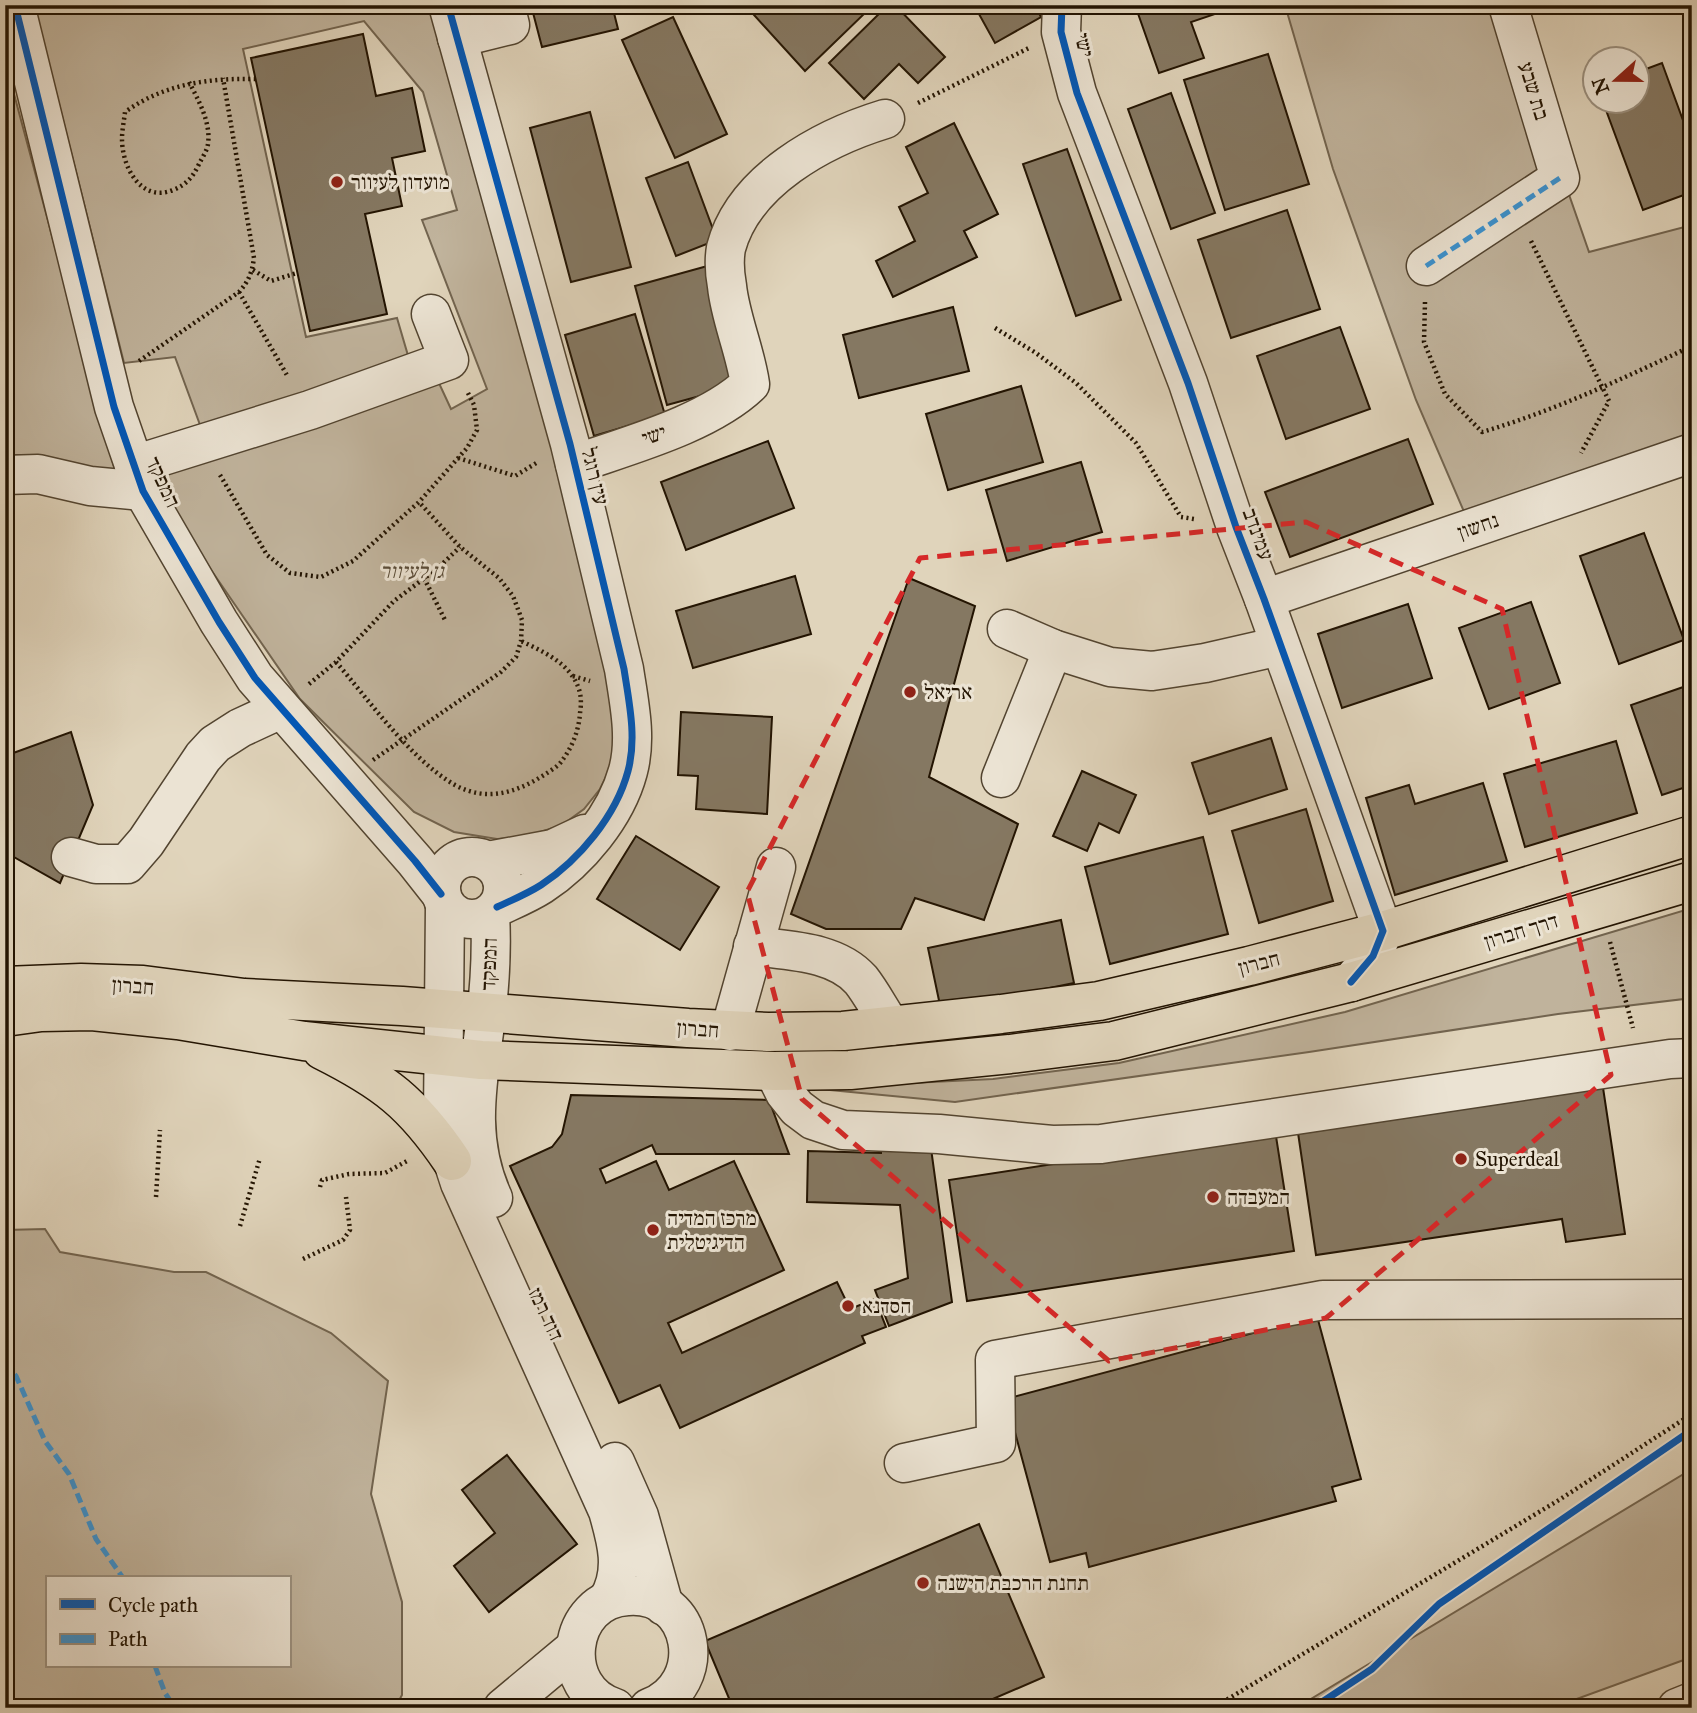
<svg xmlns="http://www.w3.org/2000/svg" width="1697" height="1713" font-family="'IM FELL Great Primer','Frank Ruhl Libre',serif">
<rect width="100%" height="100%" fill="#e0d4bb"/>
<filter id="stains"><feTurbulence type="fractalNoise" baseFrequency=".00286" numOctaves="4"/><feColorMatrix values="0 0 0 0 .2 0 0 0 0 .09 0 0 0 0 .02 0 0 0 .5 -.17"/></filter>
<radialGradient id="worn" r=".72"><stop offset=".6" stop-color="#630" stop-opacity="0"/><stop offset="1" stop-color="#630" stop-opacity=".3"/></radialGradient>
<!-- green -->
<g fill="#c0b39c" stroke="#72644f" stroke-width="2" fill-rule="evenodd">
<path d="M69,5H430L574,527L613,697L614,760L600,789L584,809L562,825L525,837L497,839L454,832L414,812L300,699L198,551L155,476L438,381L451,409L487,389L422,220L457,210L423,92L364,21L243,49L306,337L397,318L409,359L203,433L175,357L124,363L36,13Z"/>
<path d="M1285,5H1503L1589,252L1692,225V437L1465,514L1416,400L1333,169Z"/>
<path d="M10,79L117,478L36,455H5V80Z"/>
<path d="M1692,908V998L1558,1014L1309,1052L955,1102L809,1088L993,1079L1119,1063L1345,1012Z"/>
<path d="M45,1229L60,1252L174,1272H206L331,1333L388,1381L371,1494L402,1602V1695L395,1708H5V1230ZM289,1578V1666H47V1578Z"/>
<path d="M1692,1469V1657L1552,1708H1296Z"/>
</g>
<!-- building -->
<g fill="#857862" stroke="#231402" stroke-width="2">
<path d="M531,5H612L618,29L542,47Z"/>
<path d="M745,5H858L865,13L805,71Z"/>
<path d="M888,5H895L945,57L918,83L899,64L864,99L829,63Z"/>
<path d="M974,5H1035L1041,17L995,43Z"/>
<path d="M1135,5H1225L1227,10L1191,22L1204,58L1159,73Z"/>
<path d="M673,17L727,134L675,158L622,40Z"/>
<path d="M363,34L376,96L412,88L425,151L392,158L402,206L365,214L387,314L310,331L251,58Z"/>
<path d="M1268,54L1309,184L1225,210L1184,80Z"/>
<path d="M1662,63L1692,145V192L1643,210L1603,102H1638V72Z"/>
<path d="M1171,93L1215,213L1171,229L1128,109Z"/>
<path d="M590,112L631,267L571,282L530,128Z"/>
<path d="M954,123L998,214L964,231L977,257L893,297L876,261L915,241L899,207L928,193L906,147Z"/>
<path d="M1067,149L1121,300L1076,316L1023,164Z"/>
<path d="M688,162L717,240L676,256L646,178Z"/>
<path d="M1287,210L1320,309L1231,338L1198,240Z"/>
<path d="M711,265L744,384L667,405L635,286Z"/>
<path d="M953,307L969,371L859,398L843,335Z"/>
<path d="M635,314L665,415L594,436L565,335Z"/>
<path d="M1340,327L1370,409L1286,439L1257,356Z"/>
<path d="M1021,386L1043,462L948,490L926,414Z"/>
<path d="M1408,439L1433,504L1290,557L1265,492Z"/>
<path d="M768,441L794,508L686,550L661,482Z"/>
<path d="M1081,462L1102,532L1007,561L986,490Z"/>
<path d="M1644,533L1684,640L1619,664L1580,556Z"/>
<path d="M795,576L811,634L693,668L676,611Z"/>
<path d="M909,578L975,606L929,777L1018,824L984,920L915,898L901,929H826L791,914Z"/>
<path d="M1531,602L1560,683L1489,709L1459,628Z"/>
<path d="M1408,604L1432,678L1342,708L1318,634Z"/>
<path d="M1692,684V785L1662,795L1631,705Z"/>
<path d="M681,712L772,717L767,814L696,809L698,776L678,775Z"/>
<path d="M71,732L93,805L60,883L5,852V756Z"/>
<path d="M1271,738L1287,789L1209,814L1192,763Z"/>
<path d="M1616,741L1637,813L1525,847L1504,774Z"/>
<path d="M1082,771L1136,795L1119,833L1099,823L1087,851L1053,836Z"/>
<path d="M1483,783L1507,861L1395,895L1366,798L1409,785L1415,804Z"/>
<path d="M1306,809L1333,901L1259,923L1232,831Z"/>
<path d="M636,836L719,887L680,950L597,899Z"/>
<path d="M1203,837L1228,934L1110,964L1085,867Z"/>
<path d="M1061,920L1074,983L941,1010L928,948Z"/>
<path d="M1602,1081L1625,1234L1566,1242L1562,1219L1316,1255L1297,1126Z"/>
<path d="M571,1095L769,1100L789,1154H656L652,1145L600,1169L606,1183L656,1161L669,1190L734,1161L784,1270L668,1323L682,1353L837,1282L850,1309L875,1299L886,1327L862,1336L865,1343L680,1428L660,1385L619,1403L510,1166L552,1147L562,1134Z"/>
<path d="M1275,1130L1294,1251L967,1301L949,1180Z"/>
<path d="M930,1141L952,1302L889,1326L875,1290L908,1278L900,1205L807,1202L808,1151L881,1153V1144Z"/>
<path d="M1317,1316L1361,1479L1332,1487L1336,1501L1089,1567L1086,1553L1050,1562L1006,1399Z"/>
<path d="M507,1455L577,1544L489,1612L454,1566L495,1533L462,1490Z"/>
<path d="M979,1524L1044,1677L972,1708H733L705,1641Z"/>
</g>
<g fill="none" stroke-linecap="round" stroke-linejoin="round">
<defs>
<g id="minor">
<path d="M15,5L114,407L143,491L219,622L255,678L415,861L441,894"/>
<path d="M448,5L570,444L624,669C629,702 637,738 628,771C616,816 579,860 541,885C527,894 512,900 497,907"/>
<path d="M1062,5L1061,32L1077,93L1188,383L1236,527L1264,599L1383,931L1373,956L1351,982"/>
<path d="M457,38L510,25L505,5"/>
<path d="M1426,266L1560,178L1508,5"/>
<path d="M575,464C629,445 708,424 750,384C745,350 730,317 727,286C725,275 724,259 726,248C744,180 823,138 885,119"/>
<path d="M134,465L310,410L449,360L431,314"/>
<path d="M5,475L38,474L90,486L143,491"/>
<path d="M1264,599L1692,453"/>
<path d="M1007,629L1053,649L1110,667L1152,671L1205,663L1280,646"/>
<path d="M1001,778L1053,649"/>
<circle cx="472" cy="888" r="31"/>
<path d="M71,857L96,864H127L146,842L203,757L215,744L240,728L281,709"/>
<path d="M488,861L553,849L585,834"/>
<path d="M445,904L443,1119L446,1140L460,1183L608,1511C617,1542 625,1571 608,1600"/>
<path d="M490,914C492,949 490,983 486,1017C478,1081 465,1137 493,1198"/>
<path d="M753,946C789,951 835,951 861,980C872,994 881,1012 891,1026"/>
<path d="M730,1031L776,867"/>
<path d="M774,1071L785,1093L797,1108L813,1120L843,1130L939,1134L1052,1145L1101,1144L1670,1059L1692,1058"/>
<path d="M615,1462L639,1516L664,1606"/>
<path d="M904,1463L996,1443L995,1360L1323,1300L1685,1299"/>
<path d="M503,1708L575,1648"/>
<path d="M615,1708C556,1690 566,1599 628,1596C695,1591 712,1684 649,1708"/>
<path d="M1677,1708L1692,1702"/>
</g>
<g id="highway">
<path d="M5,986L81,983L143,985L244,998L402,1006L688,1028L768,1032L843,1031L1001,1014L1099,1001L1249,966L1383,931L1692,835"/>
<path d="M5,1017L41,1012L92,1011L178,1020L304,1041L481,1060L774,1071L850,1070L1010,1054L1114,1041L1351,982L1692,881"/>
<path d="M322,1050C384,1081 413,1103 452,1161"/>
</g>
</defs>
<!-- minor casing -->
<use href="#minor" stroke="#524430" stroke-width="41"/>
<!-- highway casing -->
<use href="#highway" stroke="#231402" stroke-width="41"/>
<!-- path -->
<g stroke="#231402" stroke-width="4.5" stroke-dasharray="2 3.5" stroke-linecap="butt">
<path d="M189,82C199,101 211,123 208,144C207,151 202,158 199,164C193,177 186,185 173,190C141,203 122,167 122,139C122,130 124,121 125,112C164,84 208,78 256,79"/>
<path d="M918,103L1029,48"/>
<path d="M1531,241L1609,401L1581,453"/>
<path d="M253,270L271,281L297,273"/>
<path d="M239,292L288,377"/>
<path d="M1425,302L1424,342L1445,394L1482,432C1554,411 1624,378 1692,346"/>
<path d="M995,328L1036,353L1076,383L1136,443L1181,517L1194,519"/>
<path d="M139,361L239,292C249,281 252,272 254,258L223,78"/>
<path d="M458,458L515,476L538,462"/>
<path d="M220,475L267,555L290,573L321,577L353,561L419,502L467,448L477,430L474,405L467,391"/>
<path d="M424,578L445,620"/>
<path d="M336,662C369,700 411,760 455,785C486,802 516,793 544,775C550,771 557,767 561,762C572,748 579,730 580,713C582,700 581,689 573,677C562,660 540,650 521,641"/>
<path d="M573,676L590,681"/>
<path d="M309,684L336,662L394,601L438,568L460,547"/>
<path d="M373,760L501,672L516,657L521,641L522,620L513,596L499,578L460,547L419,502"/>
<path d="M1610,942L1633,1028"/>
<path d="M320,1187L322,1180L349,1174L385,1173L407,1161"/>
<path d="M156,1197L160,1130"/>
<path d="M240,1226L260,1158"/>
<path d="M303,1259L343,1240L350,1230L346,1197"/>
<path d="M1213,1708L1559,1500L1692,1414"/>
</g>
<!-- minor -->
<use href="#minor" stroke="#ebe3d3" stroke-width="38"/>
<!-- highway -->
<use href="#highway" stroke="#e0d4bb" stroke-width="38"/>
<!-- quiet -->
<g stroke="#3b93d1" stroke-width="5" stroke-dasharray="10 5" stroke-linecap="butt">
<path d="M1426,266L1560,178"/>
<path d="M5,1363L16,1376L45,1441L69,1474L96,1539L123,1578"/>
<path d="M155,1666L165,1693L175,1708"/>
<path d="M683,1701L690,1708"/>
</g>
<defs>
<g id="cycleway">
<path d="M15,5L114,407L143,491L219,622L255,678L415,861L441,894"/>
<path d="M448,5L570,444L624,669C629,702 637,738 628,771C616,816 579,860 541,885C527,894 512,900 497,907"/>
<path d="M1062,5L1061,32L1077,93L1188,383L1236,527L1264,599L1383,931L1373,956L1351,982"/>
<path d="M1313,1708L1372,1669L1439,1604L1692,1430"/>
</g>
</defs>
<!-- cycleway casing -->
<use href="#cycleway" stroke="#ebe3d3" stroke-width="11"/>
<!-- cycleway -->
<use href="#cycleway" stroke="#0057b8" stroke-width="7"/>
</g>
<!-- marked area -->
<path fill="none" stroke="#d62828" stroke-width="5" stroke-dasharray="14 9" stroke-linejoin="round" d="M1306,522L1502,609L1611,1075L1326,1318L1109,1361L802,1099L747,892L920,558Z"/>
<!-- markers -->
<g fill="#8f2418" stroke="#ebe3d3" stroke-width="2.5">
<circle cx="337" cy="182" r="7"/>
<circle cx="910" cy="692" r="7"/>
<circle cx="1461" cy="1159" r="7"/>
<circle cx="1213" cy="1197" r="7"/>
<circle cx="653" cy="1230" r="7"/>
<circle cx="848" cy="1306" r="7"/>
<circle cx="923" cy="1583" r="7"/>
</g>
<g text-anchor="middle" dominant-baseline="central" stroke-width="6" stroke-linejoin="round" paint-order="stroke">
<!-- street labels -->
<g font-size="21" fill="#231402" stroke="#ebe3d3">
<text transform="translate(1084 45) rotate(77)">ישי</text>
<text transform="translate(1534 91) rotate(73)">בת שבע</text>
<text transform="translate(654 435) rotate(-20)">ישי</text>
<text transform="translate(595 476) rotate(76)">עין רוגל</text>
<text transform="translate(163 482) rotate(65)">המפקד</text>
<text transform="translate(1478 526) rotate(-19)">נחשון</text>
<text transform="translate(1258 534) rotate(70)">עמינדב</text>
<text transform="translate(1521 931) rotate(-17)">דרך חברון</text>
<text transform="translate(1259 963) rotate(-14)">חברון</text>
<text transform="translate(489 964) rotate(-88)">המפקד</text>
<text transform="translate(133 986) rotate(4)">חברון</text>
<text transform="translate(698 1029) rotate(4)">חברון</text>
<text transform="translate(546 1314) rotate(65)">דוד רמז</text>
</g>
<!-- poi labels -->
<g font-size="21" fill="#231402" stroke="#ebe3d3" text-anchor="start">
<text x="351" y="182">מועדון לעיוור</text>
<text x="924" y="692">אריאל</text>
<text x="1475" y="1159">Superdeal</text>
<text x="1227" y="1197">המעבדה</text>
<text x="667" y="1218">מרכז המדיה<tspan x="667" dy="24">הדיגיטלית</tspan></text>
<text x="862" y="1306">הסדנא</text>
<text x="937" y="1583">תחנת הרכבת הישנה</text>
</g>
<!-- park labels -->
<g font-size="21" font-style="italic" fill="#5a4c38" stroke="#ebe3d3">
<text x="412" y="571">גן לעיוור</text>
</g>
</g>
<!-- margin -->
<rect width="1697" height="1713" fill="none" stroke="#e0d4bb" stroke-width="28"/>
<rect x="7" y="7" width="1683" height="1699" fill="none" stroke="#231402" stroke-width="3.5"/>
<rect x="14" y="14" width="1669" height="1685" fill="none" stroke="#231402" stroke-width="2"/>
<!-- legend -->
<rect x="46" y="1576" width="245" height="91" fill="#ebe3d3" stroke="#9b907f" stroke-width="2"/>
<rect x="60" y="1599" width="35" height="10" fill="#0057b8" stroke="#9b907f" stroke-width="2"/>
<text x="108" y="1612" font-size="21" fill="#231402">Cycle path</text>
<rect x="60" y="1634" width="35" height="10" fill="#3b93d1" stroke="#9b907f" stroke-width="2"/>
<text x="108" y="1646" font-size="21" fill="#231402">Path</text>
<!-- north arrow -->
<g transform="translate(1616 80) rotate(249)"><circle r="33" fill="#ebe3d3" stroke="#9b907f" stroke-width="2"/>
<path d="M0-5L12 26L0 18L-12 26Z" fill="#8f2418"/>
<text y="-10" font-size="19" font-weight="bold" text-anchor="middle" fill="#231402">N</text>
</g>
<rect width="100%" height="100%" filter="url(#stains)"/>
<rect width="100%" height="100%" fill="url(#worn)"/>
</svg>
